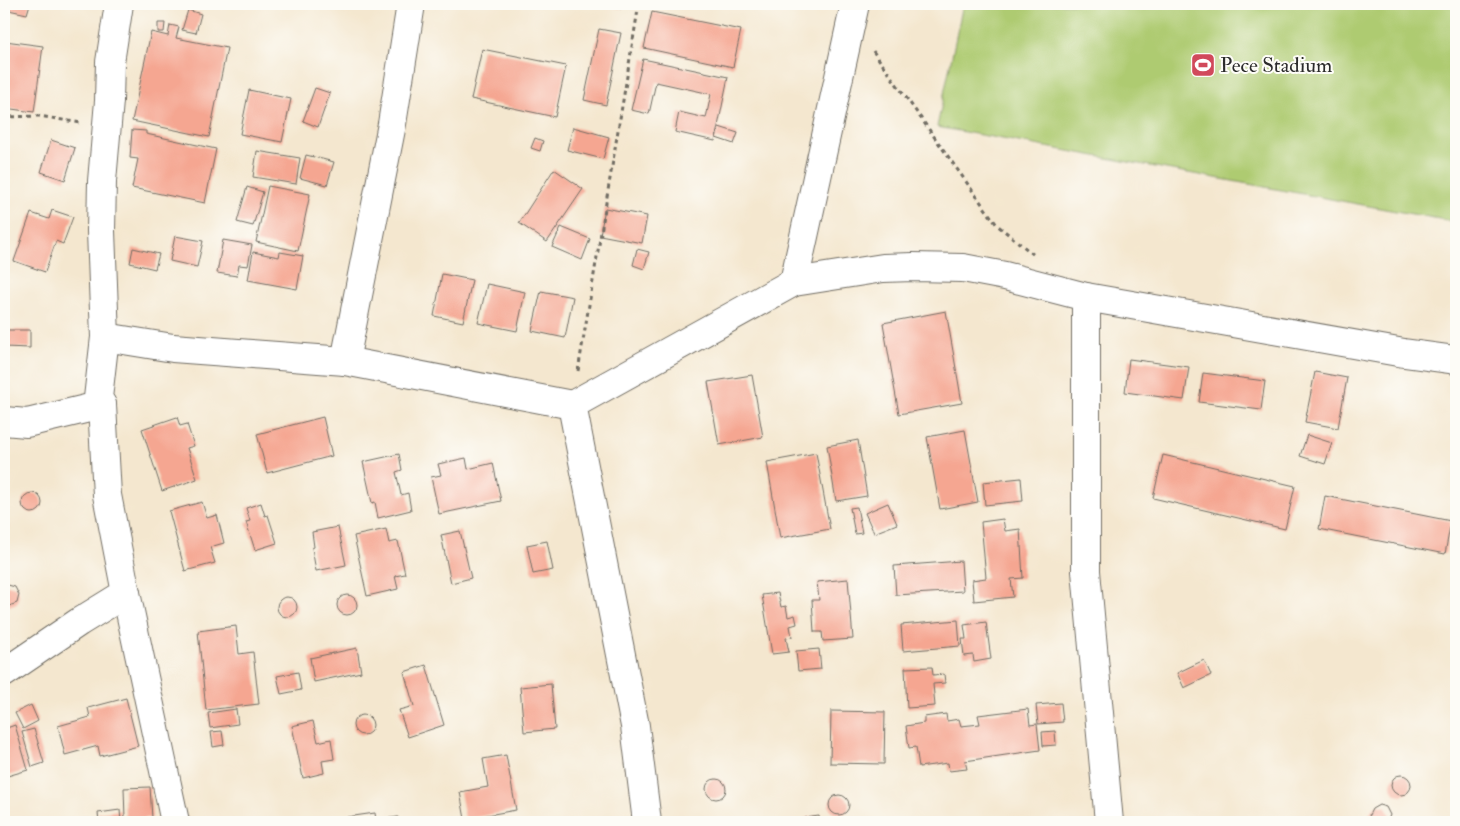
<svg xmlns="http://www.w3.org/2000/svg" width="1460" height="826" font-family="'IM FELL Double Pica',serif">
<rect width="100%" height="100%" fill="#fdfcf7"/>
<filter id="ink" filterUnits="userSpaceOnUse"><feTurbulence type="fractalNoise" baseFrequency=".02" numOctaves="2"/><feDisplacementMap in="SourceGraphic" scale="10" xChannelSelector="R" yChannelSelector="G"/><feConvolveMatrix kernelMatrix="1 2 1 2 8 2 1 2 1" color-interpolation-filters="sRGB"/></filter>
<filter id="wash" filterUnits="userSpaceOnUse"><feTurbulence type="fractalNoise" baseFrequency=".0096" numOctaves="4" result="noise"/><feDisplacementMap in="SourceGraphic" scale="20" xChannelSelector="R" yChannelSelector="G"/><feGaussianBlur stdDeviation="1.12" result="paint"/><feColorMatrix in="noise" values="0 0 0 0 0 0 0 0 0 0 0 0 0 0 0 0 0 1.4 0 .05"/><feComposite in="paint" operator="in"/></filter>
<g filter="url(#wash)">
<rect width="100%" height="100%" fill="#f4e7cf"/>
<!-- green -->
<path fill="#aecb71" stroke="#6c7b4e" d="M963,4H1456V222L937,127Z"/>
<g id="blocks">
<!-- building -->
<g fill="#f5a691">
<path d="M4,4H30L27,14L4,9Z"/>
<path d="M607,4H622L621,9Z"/>
<path d="M188,10L201,14L196,33L182,30Z"/>
<path d="M652,12L741,30L733,67L644,48Z"/>
<path d="M158,23H165L164,32H158Z"/>
<path d="M170,25L179,27L176,38L227,48L209,137L132,121L151,32L168,36Z"/>
<path d="M599,29L621,33L606,105L584,100Z"/>
<path d="M5,41L43,46L34,112L4,108Z"/>
<path d="M482,49L566,66L555,117L471,99Z"/>
<path d="M643,59L728,77L715,141L675,132L679,112L706,118L711,94L656,82L649,114L631,110Z"/>
<path d="M315,88L330,93L318,127L303,121Z"/>
<path d="M249,90L291,99L282,142L240,134Z"/>
<path d="M573,127L609,137L603,159L567,150Z"/>
<path d="M719,127L738,133L734,144L716,138Z"/>
<path d="M132,130L146,131V134L216,149L205,203L132,188L138,159L130,158Z"/>
<path d="M535,138L543,141L540,151L531,148Z"/>
<path d="M51,140L75,148L65,180L41,172Z"/>
<path d="M257,151L300,158L296,184L253,177Z"/>
<path d="M306,155L334,162L327,185L300,178Z"/>
<path d="M554,169L583,189L547,242L519,223Z"/>
<path d="M268,186L310,194L298,251L256,242Z"/>
<path d="M247,187L263,192L253,226L237,222Z"/>
<path d="M605,208L647,216L642,243L600,235Z"/>
<path d="M52,210L73,217L63,244L56,241L45,272L14,261L31,213L49,219Z"/>
<path d="M561,227L590,239L582,260L552,247Z"/>
<path d="M175,236L203,241L197,267L170,261Z"/>
<path d="M223,240L252,245L248,266L239,265L237,276L217,273Z"/>
<path d="M133,248L159,254L155,269L130,263Z"/>
<path d="M637,249L649,252L644,269L633,265Z"/>
<path d="M253,252L279,257L280,252L303,256L297,289L248,280Z"/>
<path d="M442,274L472,280L463,322L434,316Z"/>
<path d="M487,284L525,292L517,331L478,323Z"/>
<path d="M541,291L573,297L565,338L532,331Z"/>
<path d="M946,311L962,403L899,414L883,323Z"/>
<path d="M4,330H30V348L4,347Z"/>
<path d="M1129,359L1189,367L1184,400L1125,392Z"/>
<path d="M1315,372L1347,378L1338,428L1305,422Z"/>
<path d="M1203,373L1265,381L1261,410L1199,402Z"/>
<path d="M752,375L763,437L719,445L708,382Z"/>
<path d="M177,417L180,426L187,424L194,446L187,448L197,479L162,491L142,429Z"/>
<path d="M323,417L332,456L267,473L257,434Z"/>
<path d="M965,430L978,502L940,509L927,437Z"/>
<path d="M1307,435L1332,443L1325,464L1300,456Z"/>
<path d="M858,440L867,496L836,501L827,446Z"/>
<path d="M816,453L830,529L780,538L767,462Z"/>
<path d="M399,454L402,470L396,472L401,495L408,493L411,510L378,518L375,502L372,503L363,462Z"/>
<path d="M1163,455L1295,486L1285,529L1153,498Z"/>
<path d="M466,458L468,469L493,463L501,501L439,514L431,477L441,475L438,464Z"/>
<path d="M1021,478L1023,501L985,505L983,482Z"/>
<circle cx="32" cy="503" r="10"/>
<path d="M1325,496L1451,521L1445,554L1319,529Z"/>
<path d="M202,502L207,518L217,515L224,543L210,547L215,563L185,571L169,511Z"/>
<path d="M261,503L265,516L268,515L277,543L255,550L246,522L250,521L246,508Z"/>
<path d="M888,503L897,524L874,533L865,513Z"/>
<path d="M857,507L862,533L855,534L850,508Z"/>
<path d="M1003,519L1005,531L1020,529L1023,578L1011,579L1013,597L974,601L972,580L986,578L981,522Z"/>
<path d="M4,520L9,528L4,532Z"/>
<path d="M338,527L346,565L316,571L312,548L314,547L312,532Z"/>
<path d="M386,529L389,543L398,541L405,574L395,576L398,589L367,596L354,536Z"/>
<path d="M460,531L471,578L451,583L441,535Z"/>
<path d="M547,541L553,570L533,574L527,545Z"/>
<path d="M961,561L963,591L896,595L894,566Z"/>
<path d="M848,579L853,639L823,641L822,632H814L812,600H819L817,582Z"/>
<path d="M8,585L15,587L19,595L17,603L9,606L4,604V587Z"/>
<path d="M778,593L781,607L786,606L788,617L795,615L797,624L790,626L792,637L786,638L789,652L772,654L762,595Z"/>
<circle cx="347" cy="605" r="10"/>
<circle cx="287" cy="607" r="10"/>
<path d="M958,620L960,646L903,651L901,625Z"/>
<path d="M986,622L991,659L974,662L973,655L964,656L962,639H966L964,625Z"/>
<path d="M236,626L239,654L253,652L259,704L206,710L198,631Z"/>
<path d="M357,648L361,672L314,682L310,658Z"/>
<path d="M819,649L821,669L798,671L796,651Z"/>
<path d="M1204,660L1211,675L1184,688L1177,673Z"/>
<path d="M426,665L444,725L408,737L399,710L414,706L404,672Z"/>
<path d="M932,667L933,675L944,674L945,683L933,684L935,706L907,708L905,668Z"/>
<path d="M298,672L301,690L281,694L277,676Z"/>
<path d="M551,684L555,729L524,732L520,687Z"/>
<path d="M126,698L138,746L100,756L98,746L65,755L58,726L90,717L88,708Z"/>
<path d="M1061,703L1063,722L1038,724L1036,705Z"/>
<path d="M31,705L38,721L23,729L15,713Z"/>
<path d="M236,709L238,724L210,728L208,713Z"/>
<path d="M1028,709L1030,725L1037,724L1040,750L965,761L967,769L949,771L948,763L919,767L916,747L909,748L906,726L924,723V717L946,714L947,721L959,719L961,726L980,724L978,715Z"/>
<path d="M831,711L885,712L884,764L830,763Z"/>
<circle cx="363" cy="725" r="10"/>
<path d="M313,721L318,742L331,739L334,759L322,761L324,773L303,778L292,726Z"/>
<path d="M15,725L28,770L4,777V729Z"/>
<path d="M34,729L44,763L32,767L22,732Z"/>
<path d="M222,731L224,745L213,747L211,732Z"/>
<path d="M1055,731L1056,745L1043,746L1042,732Z"/>
<path d="M506,755L516,810L465,819L460,792L488,787L483,759Z"/>
<circle cx="1401" cy="785" r="10"/>
<circle cx="716" cy="789" r="10"/>
<path d="M150,787L152,818L125,819L124,788Z"/>
<circle cx="839" cy="805" r="10"/>
<path d="M1379,805L1386,807L1390,815L1387,822H1372L1369,815L1372,809Z"/>
<path d="M120,810L121,822H99L98,813Z"/>
<path d="M375,813L376,820L398,817L399,822H348L347,817Z"/>
<path d="M819,816L820,822H806L805,818Z"/>
</g>
</g>
</g>
<g filter="url(#ink)">
<use href="#blocks" fill-opacity="0" stroke="#716d64" stroke-width="1"/>
<g fill="none" stroke-linecap="round" stroke-linejoin="round">
<defs>
<g id="minor">
<path d="M794,282L855,4"/>
<path d="M1086,297V571L1109,822"/>
<path d="M105,337L101,231L102,181L109,101L110,62L119,4"/>
<path d="M345,361L392,124L411,4"/>
<path d="M572,405L635,726L647,822"/>
<path d="M4,421L27,423L102,405"/>
<path d="M126,593L175,822"/>
<path d="M4,673L79,622L126,593L107,495L102,405L98,398L105,337L173,348L345,361L572,405L794,282L883,268L913,267L963,268L1005,276L1086,297L1404,353L1456,360"/>
</g>
</defs>
<!-- minor casing -->
<use href="#minor" stroke="#716d64" stroke-width="30"/>
<!-- path -->
<g stroke="#716d64" stroke-width="3" stroke-dasharray="4 4" stroke-linecap="butt">
<path d="M873,51L997,225L1034,255"/>
<path d="M4,117L39,116L81,123"/>
<path d="M578,371L639,4"/>
</g>
<!-- minor -->
<use href="#minor" stroke="#fff" stroke-width="28"/>
</g>
</g>
<!-- icons -->
<defs>
<symbol id="stadium-square" viewBox="-11 -11 22 22"><rect x="-9" y="-9" width="18" height="18" rx="4" fill="#d1495b" stroke="#fdfcf7"/><path d="M0-5a6.5 5 0 1 0 0 10a6.5 5 0 1 0 0-10ZM-3.5-1.8h7v3.6h-7Z" fill="#fff"/></symbol>
</defs>
<g fill-rule="evenodd">
<use href="#stadium-square" x="1189" y="51" width="28" height="28"/>
</g>
<g text-anchor="middle" dominant-baseline="central" stroke-width="4" stroke-linejoin="round" paint-order="stroke">
<!-- poi labels -->
<g font-size="21" fill="#2b2b2b" stroke="#fdfcf7" text-anchor="start">
<text x="1220" y="65">Pece Stadium</text>
</g>
</g>
<!-- margin -->
<rect width="1460" height="826" fill="none" stroke="#fdfcf7" stroke-width="20"/>
</svg>
